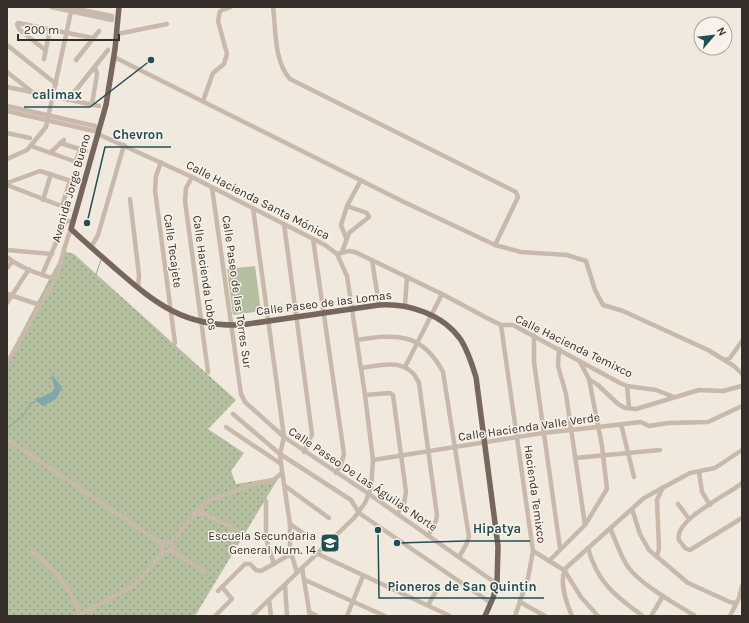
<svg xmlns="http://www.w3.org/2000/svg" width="749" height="623" font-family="Karla,sans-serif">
<defs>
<pattern id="grass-dots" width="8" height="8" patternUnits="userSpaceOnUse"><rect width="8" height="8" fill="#b3bf9f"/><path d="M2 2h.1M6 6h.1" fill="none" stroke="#929c82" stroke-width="1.8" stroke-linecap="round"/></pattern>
</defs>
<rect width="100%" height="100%" fill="#f1e9de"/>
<!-- grass -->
<path fill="url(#grass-dots)" d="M64,251L74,254L236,400L208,429L244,453L231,471L236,484L279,477L195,616H7V360Z"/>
<!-- pitch -->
<path fill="#b3bf9f" d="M255,266L261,311L233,315L227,269Z"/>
<!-- water -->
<path fill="#7fa8ab" d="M51,374L62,387L56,399L43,406L34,399L42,397L55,390Z"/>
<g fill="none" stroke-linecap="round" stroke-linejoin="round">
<!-- stream -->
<g stroke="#7fa8ab" stroke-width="1">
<path d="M96,274L101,260"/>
<path d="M7,428L23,416L31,403L36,401"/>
</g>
<!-- minor -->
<g stroke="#c8b9ab" stroke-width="4.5">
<path d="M51,7L112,20V16L67,7"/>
<path d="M273,7C276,30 274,62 290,79L516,192L518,197L495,245"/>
<path d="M117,34L167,24"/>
<path d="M7,45L56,84"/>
<path d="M45,50L19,29L17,24L18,23L93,38"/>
<path d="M114,57L404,202L495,245L521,252L567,255L586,261L595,290L603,305L623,311L708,350L734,366L742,374"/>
<path d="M44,59L50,29"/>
<path d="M76,60L99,31"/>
<path d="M7,72L31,91"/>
<path d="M7,87L99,106"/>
<path d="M68,100L108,50"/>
<path d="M203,101L213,73L224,64L227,54L218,21L220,11L231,7"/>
<path d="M92,104L97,74L95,67"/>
<path d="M7,106L95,126L96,129L94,131L7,111"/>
<path d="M7,133L30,138"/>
<path d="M98,134L192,177L325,245L337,254L347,276L365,395L373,460L371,488L365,503L354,518L252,616"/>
<path d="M60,143L86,151"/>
<path d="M31,146L82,164"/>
<path d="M50,153L64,140"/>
<path d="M7,159L27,150L46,127L72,7"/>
<path d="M76,162L80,149"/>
<path d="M161,162L156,176L155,190L175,343"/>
<path d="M192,177L186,188L185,201L208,372"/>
<path d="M7,183L40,171L77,183"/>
<path d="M7,185L69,209"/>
<path d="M212,188L241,394L245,402L284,437L369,494L497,584"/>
<path d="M130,199L139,275L138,288"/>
<path d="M43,200L51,174"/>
<path d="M62,206L70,181"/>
<path d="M253,208L284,437L280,454L281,464L290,524V549L297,573"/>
<path d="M284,224L312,434L304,452"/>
<path d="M346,238L341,225L347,206"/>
<path d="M313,239L344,454L341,464L336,473"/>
<path d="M91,247L98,235L124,145"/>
<path d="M7,250L52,254"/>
<path d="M342,252L349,233L369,217L367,213L347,206L361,180"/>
<path d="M337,254L349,251L355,252L442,294L487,318L501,325H513L620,383L627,386L656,390L674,397"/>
<path d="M7,257C20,268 39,274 55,279"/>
<path d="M372,260L379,305"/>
<path d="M7,268L12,262"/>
<path d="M42,275L64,224L67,221H73"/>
<path d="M7,294L40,305"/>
<path d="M7,303L29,269"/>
<path d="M405,305L407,277"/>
<path d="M501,325L533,551L528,578L515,616"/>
<path d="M534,335V362L560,548"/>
<path d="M357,340C396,334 422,332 443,372L469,537L466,545L459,557"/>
<path d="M559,349L558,366L566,394L585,525"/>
<path d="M725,360L730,358L742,341"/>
<path d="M7,363L55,279C62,262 64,245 71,229"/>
<path d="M405,367L442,294"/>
<path d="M361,368C383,365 408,357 419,383L437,515L436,521L428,536"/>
<path d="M589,379L598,385L618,404L625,408L636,409L699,390L723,391L742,386"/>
<path d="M627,386L629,408"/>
<path d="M365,395L390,393L393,395L406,492L404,503L397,514"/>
<path d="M233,414L280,454L351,500L359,513L491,603"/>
<path d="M621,424L634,477"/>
<path d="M226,427L281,464"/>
<path d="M7,439L162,544"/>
<path d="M575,458L660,450"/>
<path d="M373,460L543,433L598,427L641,422L649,426L668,423L708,422L742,406"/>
<path d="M699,472L702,492L710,505"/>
<path d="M742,483C728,495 673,520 679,540L685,548L690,550L742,518"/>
<path d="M285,486L329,518"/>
<path d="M266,501V539L274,564"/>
<path d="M678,504L689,519"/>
<path d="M632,509L640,534L649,550L688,583L730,602L736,603"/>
<path d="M198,511L235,529"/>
<path d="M290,524L313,540"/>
<path d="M610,528C616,541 620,555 628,567C641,585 676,604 695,616"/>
<circle cx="167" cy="547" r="5.5"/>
<path d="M170,543L198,511L210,500L255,484L272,481L282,473"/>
<path d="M588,548C597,582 615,596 643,616"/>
<path d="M171,550L205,572"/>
<path d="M32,551C59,573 67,584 81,616"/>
<path d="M533,551L564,570L581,597L598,616"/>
<path d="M318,554L450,616"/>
<path d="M657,557L659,548L657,500L663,487"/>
<path d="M549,561L585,525L607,489L602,446L589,379L580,362"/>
<path d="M302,568L310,616"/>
<path d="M305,580L385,616"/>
<path d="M285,585L287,616"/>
<path d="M218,591L245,564H250L256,570L261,571L291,554"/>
<path d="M269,600L271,616"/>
<path d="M520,602L545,616"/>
<path d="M428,605L437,590"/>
<path d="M309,612L317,616"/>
<path d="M77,616L135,585L164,552"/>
<path d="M215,616L232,599L222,587"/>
<path d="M347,616L363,576"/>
<path d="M572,616C567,604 557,579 567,567L644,498L690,473L715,468L742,450"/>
<path d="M651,616L663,596"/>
<path d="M730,616L739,598L742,586"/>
</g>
<!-- major -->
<path stroke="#77665c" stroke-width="5.5" d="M119,7L115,49L106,105L71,229C86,243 101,256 117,270C156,304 185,327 241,325L379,305C408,303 443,314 461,340C468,351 472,364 476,377L498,546L497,584L493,598L485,616"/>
</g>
<!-- icons -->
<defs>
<symbol id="school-square" viewBox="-11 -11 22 22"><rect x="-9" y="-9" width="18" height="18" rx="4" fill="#224f54" stroke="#f8f2ea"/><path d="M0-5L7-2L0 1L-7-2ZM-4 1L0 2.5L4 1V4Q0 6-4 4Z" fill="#fff"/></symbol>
</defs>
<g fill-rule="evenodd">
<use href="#school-square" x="319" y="532" width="22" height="22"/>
</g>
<g text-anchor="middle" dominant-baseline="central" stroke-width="3" stroke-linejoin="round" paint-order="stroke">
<!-- street labels -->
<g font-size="12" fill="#362e29" stroke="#f8f2ea">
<text transform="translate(71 188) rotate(-74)">Avenida Jorge Bueno</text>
<text transform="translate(258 200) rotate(27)">Calle Hacienda Santa Mónica</text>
<text transform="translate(173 251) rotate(82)">Calle Tecajete</text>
<text transform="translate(205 273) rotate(82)">Calle Hacienda Lobos</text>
<text transform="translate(237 292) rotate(82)">Calle Paseo de las Torres Sur</text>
<text transform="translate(324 303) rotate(-7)">Calle Paseo de las Lomas</text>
<text transform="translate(574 346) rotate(26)">Calle Hacienda Temixco</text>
<text transform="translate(529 427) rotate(-8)">Calle Hacienda Valle Verde</text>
<text transform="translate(363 479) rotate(34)">Calle Paseo De Las Águilas Norte</text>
<text transform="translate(535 494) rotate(82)">Hacienda Temixco</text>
</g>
<!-- poi labels -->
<g font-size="12" fill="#362e29" stroke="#f8f2ea" text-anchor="end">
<text x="316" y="536">Escuela Secundaria<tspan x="316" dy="14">General Num. 14</tspan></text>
</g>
</g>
<!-- callouts -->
<path fill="none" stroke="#224f54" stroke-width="1.5" d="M151 60L90 107H24M87 223L105 147H171M397 543L465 541H530M378 530L379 598H544"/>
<g fill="#224f54" stroke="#f8f2ea" stroke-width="1.5">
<circle cx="151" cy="60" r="4"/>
<circle cx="87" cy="223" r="4"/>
<circle cx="397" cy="543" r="4"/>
<circle cx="378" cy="530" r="4"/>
</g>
<g font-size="13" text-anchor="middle" font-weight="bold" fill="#224f54" stroke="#f8f2ea" stroke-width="3" stroke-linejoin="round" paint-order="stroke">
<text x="57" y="99">calimax</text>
<text x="138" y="139">Chevron</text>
<text x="497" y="533">Hipatya</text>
<text x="462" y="591">Pioneros de San Quintin</text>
</g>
<!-- border -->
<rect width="749" height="623" fill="none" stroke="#362e29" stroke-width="16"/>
<!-- north arrow -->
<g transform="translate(713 36) rotate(62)"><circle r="19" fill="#f8f2ea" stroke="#aaa49d"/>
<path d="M0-3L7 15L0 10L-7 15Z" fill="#224f54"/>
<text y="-6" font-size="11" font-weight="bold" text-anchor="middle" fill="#362e29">N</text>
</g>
<!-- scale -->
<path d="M18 34v6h101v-6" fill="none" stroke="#362e29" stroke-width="2"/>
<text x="24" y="34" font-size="12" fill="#362e29" stroke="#f8f2ea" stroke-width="3" paint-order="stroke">200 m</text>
</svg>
